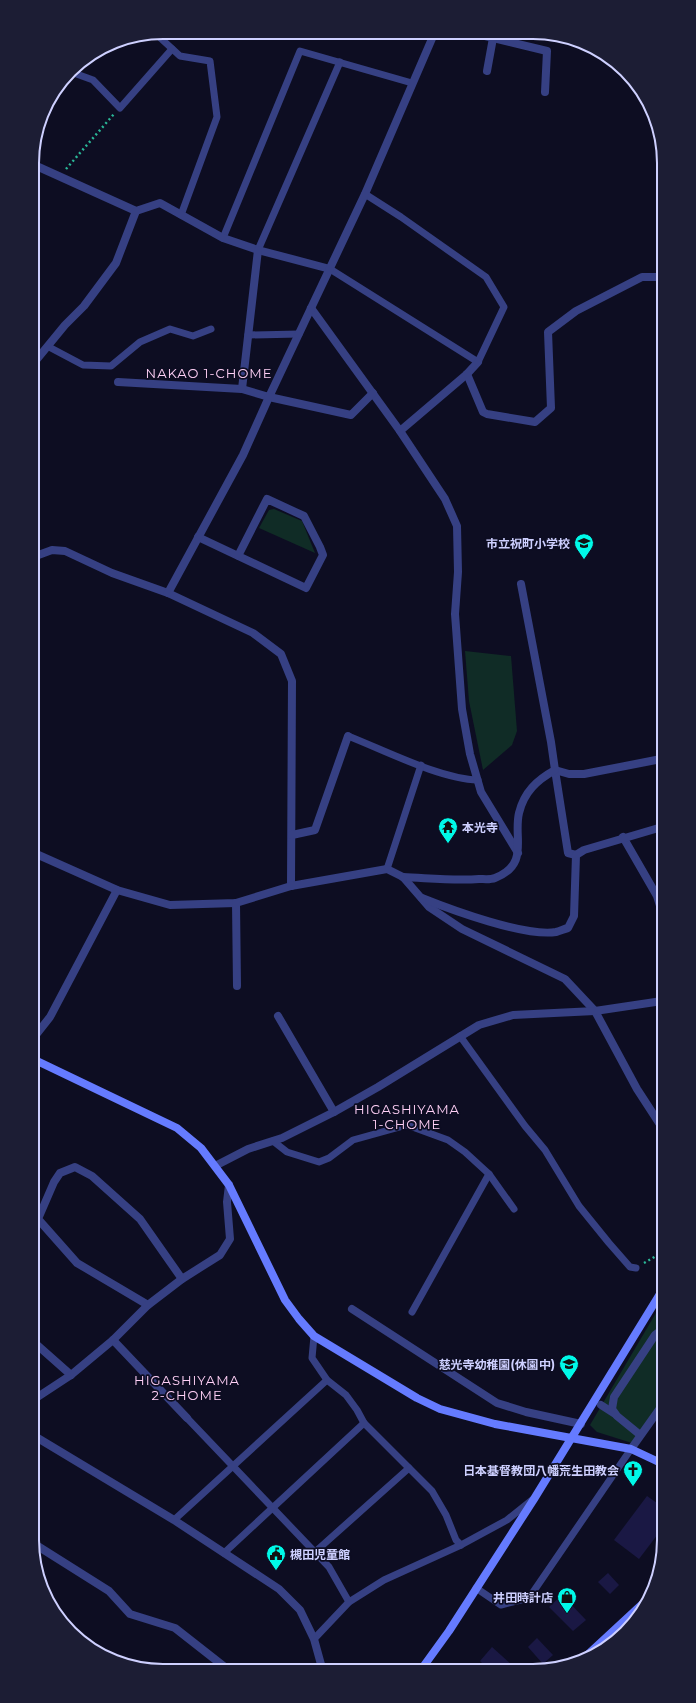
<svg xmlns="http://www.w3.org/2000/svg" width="696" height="1703" font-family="Montserrat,'Noto Sans JP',sans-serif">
<rect width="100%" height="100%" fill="#0d0d22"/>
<!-- green -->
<g fill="#102c26">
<path d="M274,509L302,521L315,553L259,528L269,510Z"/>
<path d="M465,651L511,656L517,731L512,745L483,770L469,701Z"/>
<path d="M663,1301V1399L632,1443L597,1432L590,1425Z"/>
</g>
<!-- building -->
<g fill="#1a1844">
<path d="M647,1496L664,1508V1526L639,1559L614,1540Z"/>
<path d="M608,1573L619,1585L610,1594L598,1582Z"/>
<path d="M562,1595L586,1620L573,1631L549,1607Z"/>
<path d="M537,1638L553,1655L543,1664L528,1647Z"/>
<path d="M492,1647L514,1667H486L480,1661Z"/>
</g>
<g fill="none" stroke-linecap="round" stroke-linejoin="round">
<!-- path -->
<g stroke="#2ab797" stroke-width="2.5" stroke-dasharray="2 3" stroke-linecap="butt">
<path d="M66,169L114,114"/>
<path d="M644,1263L663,1252"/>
</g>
<!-- lane -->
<g stroke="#364083" stroke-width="7">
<path d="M155,33L180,56L210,61L217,117L181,215"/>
<path d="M71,72L93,80L120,108L172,49"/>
<path d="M223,238L300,51L412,83"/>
<path d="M258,250L340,62"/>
<path d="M330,269L478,362L504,307L486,277L401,217L365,194"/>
<path d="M248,335L299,334"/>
<path d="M49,347L83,365L111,366L140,342L170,329L193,336L211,329"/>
<path d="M348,736C384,750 440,779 478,780"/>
<path d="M387,869L421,765"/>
<path d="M460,1036L525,1126L545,1150L579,1206L609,1243L630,1267L636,1268"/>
<path d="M273,1141L287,1152L319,1162L329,1158L353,1140L407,1125L448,1140L465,1152L489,1174L514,1209"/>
<path d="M412,1312L489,1174"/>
<path d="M314,1336L312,1358L327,1380L346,1395L357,1410L364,1423L432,1491L446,1515L456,1540L461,1545"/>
<path d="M187,1418L329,1567L349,1602"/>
<path d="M174,1520L327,1380"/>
<path d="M315,1552L409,1468"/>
<path d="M224,1553L364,1423"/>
<path d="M476,1588L501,1605L529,1598L631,1449"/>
<path d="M314,1639L349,1602L384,1580L461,1545L507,1520L532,1500"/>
</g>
<!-- street -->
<g stroke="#364083" stroke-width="8">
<path d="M477,34L547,51L545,92"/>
<path d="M487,71L493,38"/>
<path d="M32,164L136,211L160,203L223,238L258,250L330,269"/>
<path d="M311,308L400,431L445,499L457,526L458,572L455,614L462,709L470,754L481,792L518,853"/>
<path d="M33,364L65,325L84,306L116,263L136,211"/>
<path d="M467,374L483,412L487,414L535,422L551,408L548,332L576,311L642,277H660"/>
<path d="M118,382L242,389L269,397L365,194L434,34"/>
<path d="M242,389L258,250"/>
<path d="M400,431L467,374L478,362"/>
<path d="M198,537L306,588L323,555L320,547L304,516L267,499L238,556"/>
<path d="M33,557L52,550L65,551L112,573L168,593L253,633L281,654L292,681L291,886"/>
<path d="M168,593L243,455L269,397L351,415L373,393"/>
<path d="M292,835L315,830L348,736"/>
<path d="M623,837L657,896L662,912"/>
<path d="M34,853L117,890L170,905L236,903L291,886L387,869L403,877L429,907L462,929L565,979L595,1011L637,1089L663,1129"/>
<path d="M576,855L568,853L555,770L569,774H584L661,759"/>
<path d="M403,877C428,878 454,881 479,879C484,879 490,880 495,878C530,864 513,838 519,813C524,792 537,780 555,770L551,742L521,584"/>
<path d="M422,898C452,910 525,937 556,932C560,931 564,929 568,928L574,916L576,855L584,850L662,827"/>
<path d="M236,903L237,986"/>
<path d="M278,1016L334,1112"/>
<path d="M35,1036L50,1017L117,890"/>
<path d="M215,1166L248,1149L282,1138L334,1112L378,1087L479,1025L513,1015L595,1011L662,1001"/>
<path d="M148,1305L77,1263L38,1219L54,1182L60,1173L75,1167L92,1176L140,1219L182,1279"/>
<path d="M352,1309L497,1403L526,1412L581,1424"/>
<path d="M113,1340L187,1418"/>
<path d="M36,1344L71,1375"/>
<path d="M36,1398L71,1375L113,1340L148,1305L182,1279L220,1255L230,1239L227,1202L229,1185"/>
<path d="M601,1405L615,1414"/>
<path d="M639,1434L617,1416L612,1409L614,1397L655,1335L663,1329"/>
<path d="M36,1437L174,1520L279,1589L300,1610L314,1639L322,1668"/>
<path d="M631,1449L663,1404"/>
<path d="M36,1545L109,1591L130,1614L175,1628L226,1668"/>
</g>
<!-- secondary -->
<g stroke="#657bff" stroke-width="8">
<path d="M35,1060L177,1128L201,1148L229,1185L285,1300L299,1319L314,1336L417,1398L440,1409L495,1424L631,1449L663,1464"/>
<path d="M582,1660L650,1597"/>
<path d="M423,1667L449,1631L534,1499L663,1289"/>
</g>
</g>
<!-- icons -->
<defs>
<symbol id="school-pin" viewBox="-11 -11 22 30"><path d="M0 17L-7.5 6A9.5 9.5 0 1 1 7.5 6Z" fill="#00f9e8" stroke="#0d0d22"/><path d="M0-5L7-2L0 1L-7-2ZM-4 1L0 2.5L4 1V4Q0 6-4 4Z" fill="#111"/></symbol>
<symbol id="temple-pin" viewBox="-11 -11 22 30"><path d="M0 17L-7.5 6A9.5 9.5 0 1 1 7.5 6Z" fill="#00f9e8" stroke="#0d0d22"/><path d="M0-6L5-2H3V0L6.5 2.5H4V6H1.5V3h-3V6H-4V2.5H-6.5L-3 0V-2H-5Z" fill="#111"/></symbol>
<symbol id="church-pin" viewBox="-11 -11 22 30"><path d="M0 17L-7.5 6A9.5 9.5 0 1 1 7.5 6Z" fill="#00f9e8" stroke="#0d0d22"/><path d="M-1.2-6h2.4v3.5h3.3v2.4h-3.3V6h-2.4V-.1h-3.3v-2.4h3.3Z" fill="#111"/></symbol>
<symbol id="civic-pin" viewBox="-11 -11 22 30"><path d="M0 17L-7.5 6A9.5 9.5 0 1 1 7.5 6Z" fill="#00f9e8" stroke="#0d0d22"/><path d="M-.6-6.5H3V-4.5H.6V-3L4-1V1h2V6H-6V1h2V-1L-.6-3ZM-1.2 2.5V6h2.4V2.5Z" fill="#111"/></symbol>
<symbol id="shop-pin" viewBox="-11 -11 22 30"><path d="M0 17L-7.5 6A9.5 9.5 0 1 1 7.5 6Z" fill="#00f9e8" stroke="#0d0d22"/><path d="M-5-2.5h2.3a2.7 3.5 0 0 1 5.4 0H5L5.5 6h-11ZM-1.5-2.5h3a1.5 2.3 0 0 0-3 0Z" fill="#111"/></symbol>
</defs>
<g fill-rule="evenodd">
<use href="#school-pin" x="573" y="532" width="22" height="30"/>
<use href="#temple-pin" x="437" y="816" width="22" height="30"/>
<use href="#school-pin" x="558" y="1353" width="22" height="30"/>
<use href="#church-pin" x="622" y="1459" width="22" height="30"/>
<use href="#civic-pin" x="265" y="1543" width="22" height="30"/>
<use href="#shop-pin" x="556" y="1586" width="22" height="30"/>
</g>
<g text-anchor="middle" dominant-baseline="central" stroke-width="3.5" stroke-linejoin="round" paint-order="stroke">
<!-- poi labels -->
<g font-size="12" font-weight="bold" fill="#ced0ff" stroke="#0d0d22" text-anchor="end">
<text x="570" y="543">市立祝町小学校</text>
<text x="462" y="827" text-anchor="start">本光寺</text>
<text x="555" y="1364">慈光寺幼稚園(休園中)</text>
<text x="619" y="1470">日本基督教団八幡荒生田教会</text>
<text x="290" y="1554" text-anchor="start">槻田児童館</text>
<text x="553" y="1597">井田時計店</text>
</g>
<!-- neighbourhood labels -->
<g font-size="13" letter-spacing="1" fill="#ffd0f6" stroke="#0d0d22">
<text x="209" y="373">NAKAO 1-CHOME</text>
<text x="407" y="1109">HIGASHIYAMA<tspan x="407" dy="15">1-CHOME</tspan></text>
<text x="187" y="1380">HIGASHIYAMA<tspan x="187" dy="15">2-CHOME</tspan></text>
</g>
</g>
<!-- crop -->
<path d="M0 0H696V1703H0ZM163 39H533A124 124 0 0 1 657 163V1540A124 124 0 0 1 533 1664H163A124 124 0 0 1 39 1540V163A124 124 0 0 1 163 39Z" fill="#1c1d34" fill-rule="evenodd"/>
<path fill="none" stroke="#ced0ff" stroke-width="2" d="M163 39H533A124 124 0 0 1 657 163V1540A124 124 0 0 1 533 1664H163A124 124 0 0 1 39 1540V163A124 124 0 0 1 163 39Z"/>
</svg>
